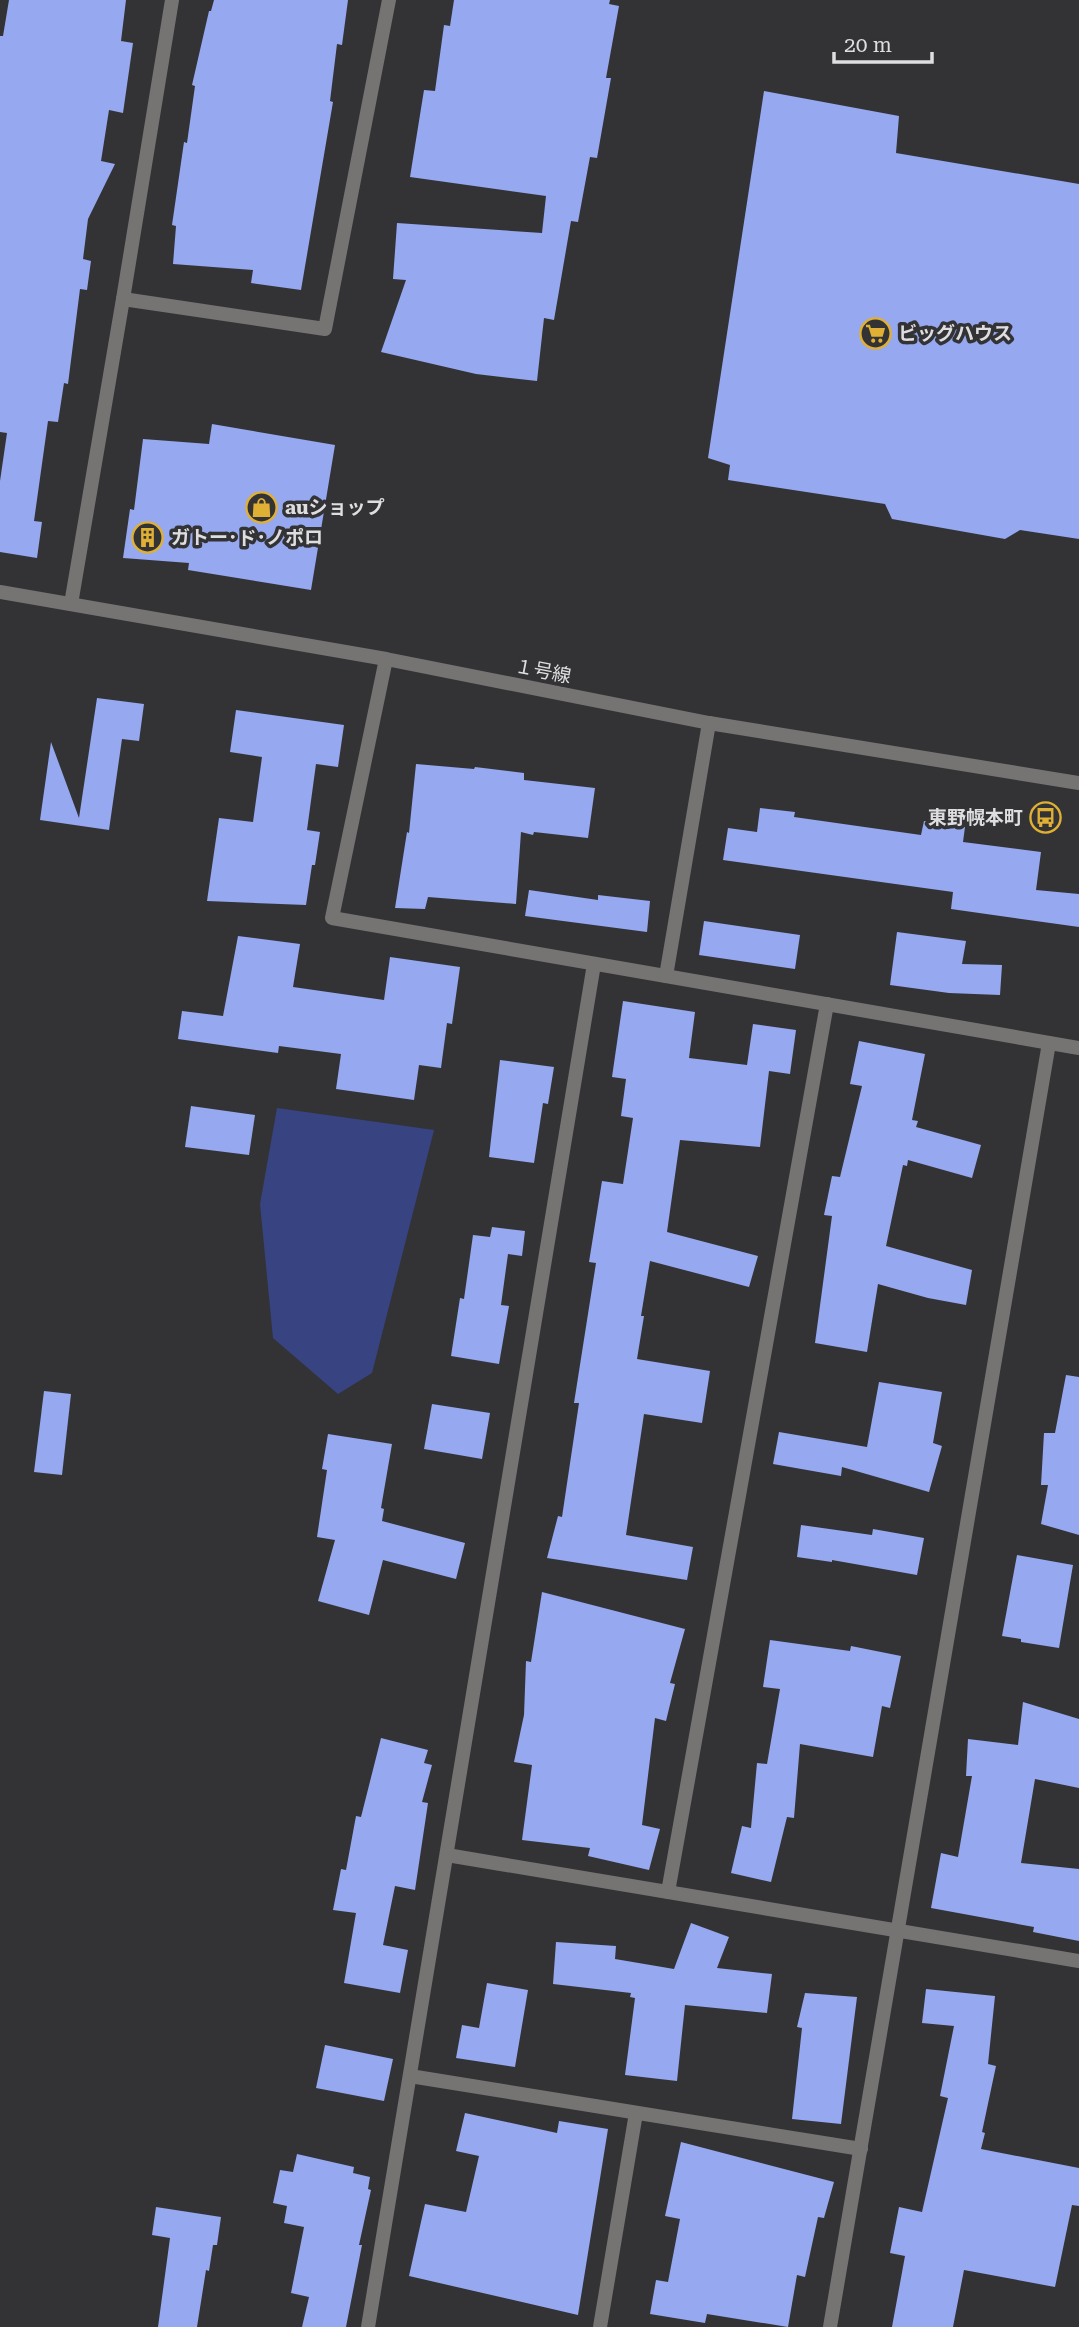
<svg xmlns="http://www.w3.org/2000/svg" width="1079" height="2327" font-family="'Roboto Serif','Noto Sans JP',serif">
<rect width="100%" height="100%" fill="#333336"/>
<!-- green -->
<path fill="#384382" d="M277,1108L434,1130L372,1373L338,1394L273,1338L260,1204Z"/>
<!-- building -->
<g fill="#96a8f0">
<path d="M9,0H126L121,41L133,43L123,113L109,110L101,161L115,164L88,219L83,259L91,261L87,290L80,289L68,384L64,383L58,422L48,421L34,521L42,522L37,558L0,552V481L7,433L0,432V36H3Z"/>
<path d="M214,0H348L342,45L337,44L330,101L333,102L301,290L251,283L253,270L173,264L176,226L172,225L184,142L187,143L195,86L192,85L209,11H211Z"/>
<path d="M454,0H610L609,4L619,6L606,78H611L597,158L590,157L578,222L571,221L554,320L544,318L537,381L476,374L381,352L406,280L393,279L397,223L542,233L546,196L410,177L424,90L435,91L444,25L450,26Z"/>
<path d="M764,91L899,116L896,153L1079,184V539L1020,530L1005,539L892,519L885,504L728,480L730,465L708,458Z"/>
<path d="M212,424L335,445L311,590L188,570L189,563L123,558L130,509L134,510L143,439L209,444Z"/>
<path d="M97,698L144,704L139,741L122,739L109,830L40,820L51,742L79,818Z"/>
<path d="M236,710L344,725L338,767L316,764L307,830L320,832L315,865H312L306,905L207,901L219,818L253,822L262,757L230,752Z"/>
<path d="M416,764L474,769L475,767L524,773V780L595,788L588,838L534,832L533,835L521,832L516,904L428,897L425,909L395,908L407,832L409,833Z"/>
<path d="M760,808L795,812L794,817L921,835L924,821L965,827L963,842L1041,852L1036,890L1079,894V927L951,909L953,892L723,860L728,828L757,832Z"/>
<path d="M529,890L598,900V895L650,901L647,932L525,916Z"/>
<path d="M704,921L800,935L795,969L699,955Z"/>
<path d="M897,932L966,941L962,964L1002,965L1000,995L949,993L890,985Z"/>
<path d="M238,936L300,944L293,987L384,1000L390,957L460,967L452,1024L447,1023L441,1068L419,1065L414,1100L336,1089L341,1054L279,1046L278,1053L178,1039L182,1011L223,1016Z"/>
<path d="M623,1001L695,1012L689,1058L747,1065L753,1024L796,1030L790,1074L769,1071L760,1147L680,1140L667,1232L758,1256L749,1287L650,1261L641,1316H644L637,1359L710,1371L702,1423L644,1414L626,1535L693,1547L687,1580L547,1558L558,1516L562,1517L579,1403H574L596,1263L589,1262L602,1181L623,1184L633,1118L621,1116L626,1079L612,1077Z"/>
<path d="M859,1041L925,1054L912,1120L918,1121L916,1127L981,1145L972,1178L908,1160L907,1166L903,1165L886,1246L972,1270L966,1305L928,1298L878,1284L867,1352L815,1343L832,1216L824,1215L832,1176L840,1177L862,1086L850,1084Z"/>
<path d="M500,1060L554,1067L548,1104L543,1103L534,1163L489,1157Z"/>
<path d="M191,1106L255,1115L249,1155L185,1147Z"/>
<path d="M492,1227L525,1231L522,1256L508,1254L501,1305L509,1306L499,1364L451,1356L460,1298L464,1299L473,1235L490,1237Z"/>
<path d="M1066,1375L1079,1377V1535L1041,1524L1048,1485H1041L1044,1433H1055Z"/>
<path d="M879,1382L942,1392L933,1443L942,1446L929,1492L842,1467L841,1476L773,1464L779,1432L867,1447Z"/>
<path d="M44,1391L71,1394L62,1475L34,1472Z"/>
<path d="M432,1404L490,1413L482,1459L424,1449Z"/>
<path d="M328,1434L392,1444L381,1508L384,1509L382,1521L465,1543L456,1579L383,1560L369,1615L318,1601L335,1540L317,1537L327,1470L322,1469Z"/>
<path d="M801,1525L872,1535L873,1529L924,1538L917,1575L832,1560V1562L797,1557Z"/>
<path d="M1017,1555L1073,1565L1059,1648L1021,1642V1639L1002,1636Z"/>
<path d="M542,1592L685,1629L670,1683L675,1684L666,1721L655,1718L642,1825L660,1829L649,1870L588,1856L590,1848L522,1840L532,1765L514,1762L524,1715L526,1661L531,1662Z"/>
<path d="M770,1640L850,1651L851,1646L901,1656L890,1708L882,1706L873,1757L800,1744L794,1818L787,1817L771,1882L731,1873L742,1826L751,1828L757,1763L767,1764L780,1689L763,1687Z"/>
<path d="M1023,1702L1079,1719V1788L1035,1779L1021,1863L1079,1869V1941L1033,1932L1034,1927L931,1908L941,1853L958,1857L972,1776H966L968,1739L1018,1745Z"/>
<path d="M381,1738L428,1750L424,1763L432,1765L422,1802L428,1803L415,1890L395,1886L383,1945L408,1950L400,1993L344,1983L356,1913L333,1910L341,1869L346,1870L356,1816L361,1817Z"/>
<path d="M691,1923L729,1937L717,1968L772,1974L767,2013L685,2005L677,2081L625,2075L635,1998L630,1997L631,1993L553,1984L556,1942L616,1946L615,1959L674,1969Z"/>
<path d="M487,1983L528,1990L515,2067L456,2058L462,2025L479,2028Z"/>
<path d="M926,1989L995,1996L988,2064L996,2066L982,2132L985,2133L981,2149L1079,2168V2206L1072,2205L1055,2287L964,2270L953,2327H892L905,2256L890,2253L899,2207L922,2212L948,2098L940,2096L954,2026L922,2023Z"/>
<path d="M805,1993L857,1997L841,2124L792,2119L802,2028L797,2027Z"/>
<path d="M325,2045L393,2059L384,2101L316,2088Z"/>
<path d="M465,2113L557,2133L559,2121L608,2129L578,2315L409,2276L425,2204L466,2212L479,2156L456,2151Z"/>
<path d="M681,2142L834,2182L824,2218L818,2217L805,2277L797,2275L788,2327L707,2314L705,2323L650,2314L656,2280L668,2282L680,2219L665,2216Z"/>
<path d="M297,2154L354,2167L353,2173L370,2177L368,2189L371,2190L359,2245H362L346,2327H302L309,2297L291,2293L304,2227L284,2223L287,2206L273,2203L280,2170L293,2172Z"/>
<path d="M156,2207L221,2217L217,2245H213L209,2271L206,2270L197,2327H158L170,2238L152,2235Z"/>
</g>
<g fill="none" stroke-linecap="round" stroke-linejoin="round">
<!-- minor -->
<g stroke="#757473" stroke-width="14">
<path d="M123,299L325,329L389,0"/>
<path d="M71,604L123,299L172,0"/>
<path d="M386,659L332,918L1079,1048"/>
<path d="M666,976L709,723"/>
<path d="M447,1855L1079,1961"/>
<path d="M668,1892L827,1004"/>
<path d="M410,2076L861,2149"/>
<path d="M368,2327L594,964"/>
<path d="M600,2327L636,2113"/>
<path d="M830,2327L1049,1043"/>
</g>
<!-- tertiary -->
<path stroke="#757473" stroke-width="14" d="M0,592L386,659L709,723L1079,783"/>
</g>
<!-- icons -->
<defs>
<symbol id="supermarket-ring" viewBox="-11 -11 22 22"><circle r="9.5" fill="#333336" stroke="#e0b034" stroke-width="1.5"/><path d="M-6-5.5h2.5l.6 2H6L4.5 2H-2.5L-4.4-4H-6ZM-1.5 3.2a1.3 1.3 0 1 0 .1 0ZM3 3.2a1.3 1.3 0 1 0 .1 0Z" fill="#e0b034"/></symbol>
<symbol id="shop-ring" viewBox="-11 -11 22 22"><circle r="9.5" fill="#333336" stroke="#e0b034" stroke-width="1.5"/><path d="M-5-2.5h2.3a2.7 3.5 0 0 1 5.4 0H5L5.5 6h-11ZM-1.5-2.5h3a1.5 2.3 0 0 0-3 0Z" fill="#e0b034"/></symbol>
<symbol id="building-ring" viewBox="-11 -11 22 22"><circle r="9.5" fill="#333336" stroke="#e0b034" stroke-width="1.5"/><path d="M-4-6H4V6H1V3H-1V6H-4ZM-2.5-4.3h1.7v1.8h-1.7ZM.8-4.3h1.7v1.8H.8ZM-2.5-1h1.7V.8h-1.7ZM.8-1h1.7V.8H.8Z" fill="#e0b034"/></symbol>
<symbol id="bus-ring" viewBox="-11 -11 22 22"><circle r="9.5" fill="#333336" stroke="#e0b034" stroke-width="1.5"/><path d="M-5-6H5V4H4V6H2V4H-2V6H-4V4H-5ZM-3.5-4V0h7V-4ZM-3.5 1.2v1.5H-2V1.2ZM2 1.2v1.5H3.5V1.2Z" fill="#e0b034"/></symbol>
</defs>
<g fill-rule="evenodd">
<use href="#supermarket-ring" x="858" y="316" width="35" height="35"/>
<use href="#shop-ring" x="244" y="490" width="35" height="35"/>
<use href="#building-ring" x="130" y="520" width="35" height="35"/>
<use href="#bus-ring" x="1028" y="800" width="35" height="35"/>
</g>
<g text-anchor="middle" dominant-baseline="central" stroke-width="7" stroke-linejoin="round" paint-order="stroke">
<!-- poi labels -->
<g font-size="19" font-weight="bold" fill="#dedee0" stroke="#333336" text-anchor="start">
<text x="898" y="333">ビッグハウス</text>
<text x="285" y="507">auショップ</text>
<text x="171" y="537">ガトー･ド･ノポロ</text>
<text x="1023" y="817" text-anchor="end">東野幌本町</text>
</g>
<!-- street labels -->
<g font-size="19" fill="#dedee0" stroke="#333336">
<text transform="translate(543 671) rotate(11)">１号線</text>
</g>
</g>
<!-- scale -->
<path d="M834 52v10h98v-10" fill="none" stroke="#dedee0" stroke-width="3.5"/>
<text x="844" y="52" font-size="21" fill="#dedee0" stroke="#333336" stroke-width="5" paint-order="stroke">20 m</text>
</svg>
